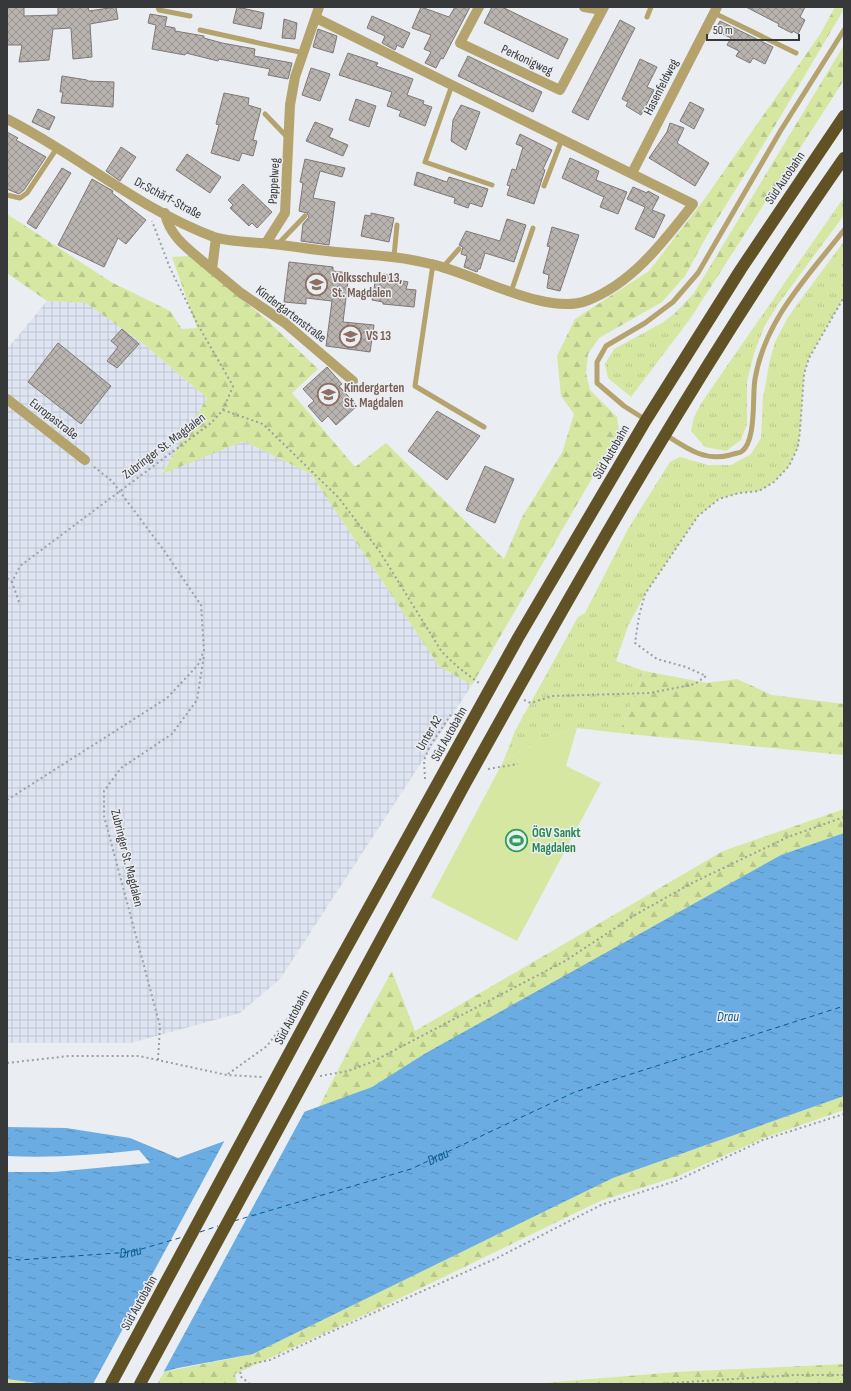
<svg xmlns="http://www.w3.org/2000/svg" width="851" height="1391" font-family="'Sofia Sans Condensed',sans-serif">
<defs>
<pattern id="industrial-grid" width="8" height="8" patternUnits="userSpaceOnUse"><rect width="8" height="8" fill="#dee4f1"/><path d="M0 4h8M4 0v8" fill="none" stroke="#bfc4cf"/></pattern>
<pattern id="grass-tufts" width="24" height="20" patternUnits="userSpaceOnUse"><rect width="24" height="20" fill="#d6e7a2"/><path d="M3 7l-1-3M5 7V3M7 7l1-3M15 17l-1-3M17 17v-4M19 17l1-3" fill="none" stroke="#b8c78c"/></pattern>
<pattern id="forest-firs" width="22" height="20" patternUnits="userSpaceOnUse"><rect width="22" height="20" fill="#d6e7a2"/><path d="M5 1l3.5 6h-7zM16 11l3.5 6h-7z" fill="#b8c78c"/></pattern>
<pattern id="water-ripples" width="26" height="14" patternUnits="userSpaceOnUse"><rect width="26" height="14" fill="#6bade3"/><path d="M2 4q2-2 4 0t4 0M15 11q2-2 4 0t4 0" fill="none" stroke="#598eb9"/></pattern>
<pattern id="building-cross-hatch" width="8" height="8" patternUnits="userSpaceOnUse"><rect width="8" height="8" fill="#b9b3b0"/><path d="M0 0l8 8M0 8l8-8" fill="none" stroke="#979390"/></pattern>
</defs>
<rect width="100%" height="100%" fill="#eaedf2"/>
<!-- industrial -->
<path fill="url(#industrial-grid)" d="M47,301L86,303L145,345L208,399L162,473L244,441L311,474L439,666L472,685L280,979L240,1013L131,1043H7V349Z"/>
<!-- grass -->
<g fill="url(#grass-tufts)">
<path d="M844,197V215L779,303L765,325L754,353L747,382V424L741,440L726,451L705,447L691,431L694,417L702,402Z"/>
<path d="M844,241V297L809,358L804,374L800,431L798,447L789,466L774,482L759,491L739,493L719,499L698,516L645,594L628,626L616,661L644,671L619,733L577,728L540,739L503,762L515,731L578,617L585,613L628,529L670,462L680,457L708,465H731L751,454L761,438L763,398L770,360L775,342L788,317Z"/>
<path d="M674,314L690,319L631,397L608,378L605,364L614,349L662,323Z"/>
</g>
<!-- forest -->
<g fill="url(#forest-firs)">
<path d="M835,7H844V9L776,124L705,239L685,276L662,302L599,338L588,354L586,373L590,390L617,417L619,432L472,685L439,666L311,474L244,441L162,474L207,398L145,345L86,303L47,301L7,273V214L111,282L170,311L182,329L197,328L172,257L190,256L267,320L318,369L292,393L355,467L386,443L504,559L522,517L562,453L574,414L561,396L557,356L575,319L649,271L703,201L819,36Z"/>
<path d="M844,45V80L690,319L674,314L694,293Z"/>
<path d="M644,671L707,683L737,679L772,695L844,704V755L619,733Z"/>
<path d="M844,809V833L781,855L372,1087L319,1107L351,1045L392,971L415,1031L723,851Z"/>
<path d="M844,1096V1110L764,1138L678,1176L600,1201L384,1306L235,1374L237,1384H157L164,1372L253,1354L613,1178Z"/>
<path d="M844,1364V1384H531L676,1372Z"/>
<path d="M7,1379L43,1384H7Z"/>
</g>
<!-- pitch -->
<path fill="#d6e7a2" d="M577,728L566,766L601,783L517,941L431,897L503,762L540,739Z"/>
<!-- water -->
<path fill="url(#water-ripples)" d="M844,833V1096L613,1178L253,1354L178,1368L118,1384H43L7,1379V1172H54L150,1163L139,1150C95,1155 52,1158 7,1156V1127L66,1128L130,1138L178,1158L372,1087L426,1053L781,855Z"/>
<!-- pier -->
<path fill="#eaedf2" d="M306,1109L162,1375L126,1384H93L226,1138Z"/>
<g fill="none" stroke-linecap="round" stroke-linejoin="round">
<!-- ferry -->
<g stroke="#09598b" stroke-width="1" stroke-dasharray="5 4" stroke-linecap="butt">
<path id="s1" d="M234,1221L411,1169L575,1092L844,1006"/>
<path d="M200,1232L218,1226"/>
<path id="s2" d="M7,1257L19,1260L131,1252L183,1237"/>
</g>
</g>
<!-- building -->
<g fill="url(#building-cross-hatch)" stroke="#7e7876">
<path d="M7,7H24V16L58,15V7H88L89,11L116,7L118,19L90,24L92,57L73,59L71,28L53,29L49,60L19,62L22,45H7Z"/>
<path d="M237,7L264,13L261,29L233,23Z"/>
<path d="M421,7L449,17L455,7H470L443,59L441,58L436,68L425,63L431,52L424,49L431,35L412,28Z"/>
<path d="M492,7H502L568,39L558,59L484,23Z"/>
<path d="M746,7H805L800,17L805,20L798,34L793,31L792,33L778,26L779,24Z"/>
<path d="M150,14L167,17L165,26L175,28V31L204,36V38L222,43L255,49L254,56L292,63L288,79L268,75L270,69L219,59L218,61L186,53L185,55L152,49L156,25L148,23Z"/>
<path d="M372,16L410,33L403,48L397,45L395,50L382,43L385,36L367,28Z"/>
<path d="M284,19L297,23L295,39L282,38Z"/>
<path d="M620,20L635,28L588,120L572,112Z"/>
<path d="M720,21L773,47L765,64L753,58L750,63L736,56L739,51L727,45L731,38L715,30Z"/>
<path d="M318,29L337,36L333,53L313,47Z"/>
<path d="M348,53L378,63L376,66L413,79L407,95L424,101L423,104L432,107L425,126L399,116L401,111L387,106L392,92L339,75Z"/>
<path d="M468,56L542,92L533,112L458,76Z"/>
<path d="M640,59L657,67L647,87L654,90L641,115L626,106L628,102L622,99Z"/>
<path d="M311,68L330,74L320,101L302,95Z"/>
<path d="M62,76L87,80V81L114,82L113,107L61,103L63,92H60Z"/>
<path d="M224,93L249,98L248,105L261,109L253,140L257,141L253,156L242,153L239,161L211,153L219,125L216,124Z"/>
<path d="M356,99L376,106L369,127L349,120Z"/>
<path d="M690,102L704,109L694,129L680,121Z"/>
<path d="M461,105L480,112L466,150L451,141L453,120Z"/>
<path d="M38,109L55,117L49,130L32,122Z"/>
<path d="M315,122L333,129L329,137L348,145L343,156L306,141Z"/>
<path d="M670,123L684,128L677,143L709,163L695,186L649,158L667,132Z"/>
<path d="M7,132L18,138L16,140L46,157L24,190L19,194L7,189Z"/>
<path d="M520,134L552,150L543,169L545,170L534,204L507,195L510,186L507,185L512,169L516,170L523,147L516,144Z"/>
<path d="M121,147L136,157L120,181L106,171Z"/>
<path d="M187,154L221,177L210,193L176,170Z"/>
<path d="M570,158L599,171L596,180L627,192L618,214L600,207L604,197L562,178Z"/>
<path d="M305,159L345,168L342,177L320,171L313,198L335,202L329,245L301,241L303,224L309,217L307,213L299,211L303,183L300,182Z"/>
<path d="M62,168L71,173L36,229L27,223Z"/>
<path d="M417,172L447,182L449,177L488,189L482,207L470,203L468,208L454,203L455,198L414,185Z"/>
<path d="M92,179L113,191L112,193L146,220L126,244L118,238L104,267L58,245Z"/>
<path d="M243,184L272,212L257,228L252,223L249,226L230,208L233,205L228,200Z"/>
<path d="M633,187L647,193L648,191L659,197L652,210L665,215L654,238L635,229L645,207L627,199Z"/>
<path d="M371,213L394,218L389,242L361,236L365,215L371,216Z"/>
<path d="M507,219L526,225L514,262L485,253L480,269H478L477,272L464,267L467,256L461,254L463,247L459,245L466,231L500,241Z"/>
<path d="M552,227L579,235L560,291L547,288L549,275L543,273L550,247L547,246Z"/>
<path d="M289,262L333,267V271L349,273L343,322L374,325L370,352L326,346L332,301L306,298V304L284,302Z"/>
<path d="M383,274L399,276V280L408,282L406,289L416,290L414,307L383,304V302L372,300L376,277L382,278Z"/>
<path d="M122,329L139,344L117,368L107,361L118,347L111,341Z"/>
<path d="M58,343L111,386L81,424L28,382Z"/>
<path d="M327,367L342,384L339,386L357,406L336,425L328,416L322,422L308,406L314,401L303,389Z"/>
<path d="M437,411L480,436L447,480L408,451Z"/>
<path d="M485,466L514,479L495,523L466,510Z"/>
</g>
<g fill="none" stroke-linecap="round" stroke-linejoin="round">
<!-- path -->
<g stroke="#9d9fa2" stroke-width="2" stroke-dasharray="2 3" stroke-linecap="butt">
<path d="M223,410L263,424L338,497L380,552L442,652L459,668L479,683"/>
<path d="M7,578L12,582"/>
<path d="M19,602L12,582L20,566L211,423L223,410L233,386L198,325L170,268L152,221"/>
<path d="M524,700L531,703L552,696L650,693L695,684L706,676L686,667L657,659L635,643L639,616L645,594L698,516L719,499L739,493L759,491L774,482L789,466L798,447L800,431L804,374L809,358L844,297"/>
<path d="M488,769L518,764"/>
<path d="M425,779L424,760L430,746L452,713"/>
<path d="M7,800L167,698L198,665L204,650L201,605L165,552L112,481L93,466"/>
<path d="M158,1060L160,1026L104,816V791L121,768L172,734L197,700L204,655"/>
<path d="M7,1063L69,1056H139L227,1075L262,1077"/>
<path d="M228,1074L267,1046L305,995"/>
<path d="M320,1076L348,1071L372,1062L565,961L635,915L690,884L788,837L844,817"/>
<path d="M250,1384L240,1376L241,1368L251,1364L270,1360L326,1334L497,1258L601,1205L676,1181L763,1140L844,1114"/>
<path d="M657,1384L794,1375H844"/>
</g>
<!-- lane -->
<g stroke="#b5a36e" stroke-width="5">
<path d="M158,7L159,10L190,16"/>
<path d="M714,13L796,53"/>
<path d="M647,17L651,7"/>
<path d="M200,30L304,53"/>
<path d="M452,85L425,162L492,185"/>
<path d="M265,114L288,138"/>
<path d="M544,186L562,139"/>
<path d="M7,195L20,198L27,193L57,148"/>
<path d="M278,244L305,216"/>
<path d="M394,256L397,225"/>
<path d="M433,264L415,386L484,427"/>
<path d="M443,267L459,249"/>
<path d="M511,292L533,228"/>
<path d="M646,420L624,406L597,383V362L606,346L645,323L673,302L698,273L781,130L844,30"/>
<path d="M666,435C686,448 705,462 730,455C733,454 738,453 741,452C757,442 752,395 755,379C765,319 809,275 844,230"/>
</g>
<!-- street -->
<g stroke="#b5a36e" stroke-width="10">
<path d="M479,7L460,43L560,90L604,7"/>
<path d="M584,7L602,10"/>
<path d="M7,119C78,155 139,209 214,237C229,242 254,242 271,244C293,246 314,250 336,252C368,255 400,256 431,264C473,273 546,316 586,301C632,284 664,241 693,204L316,18"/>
<path d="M632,173L717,7"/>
<path d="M165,213C169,238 194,253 212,269"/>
<path d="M216,238L212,269L241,293L285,323L353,381"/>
<path d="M266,243L285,213L290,105L295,77L319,7"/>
<path d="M7,399L85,460"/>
</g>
<!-- highway -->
<g stroke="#605225" stroke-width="12">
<path d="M111,1384L321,994L518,638L646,420L741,269L844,116"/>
<path d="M140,1384C247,1184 356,984 465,784C583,571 704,358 844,158"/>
</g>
</g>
<!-- icons -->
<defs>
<symbol id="school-ring" viewBox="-11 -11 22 22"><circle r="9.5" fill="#eaedf2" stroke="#8d6e63" stroke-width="1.5"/><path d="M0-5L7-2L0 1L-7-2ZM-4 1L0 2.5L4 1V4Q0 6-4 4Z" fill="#8d6e63"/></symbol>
<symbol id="stadium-ring" viewBox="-11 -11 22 22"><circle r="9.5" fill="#eaedf2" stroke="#2e9e5b" stroke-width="1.5"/><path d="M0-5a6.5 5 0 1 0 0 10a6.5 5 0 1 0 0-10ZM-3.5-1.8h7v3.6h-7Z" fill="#2e9e5b"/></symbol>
</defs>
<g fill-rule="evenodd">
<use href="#school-ring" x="304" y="272" width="25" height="25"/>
<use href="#school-ring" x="338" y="324" width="25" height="25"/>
<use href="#school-ring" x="316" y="382" width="25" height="25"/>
<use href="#stadium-ring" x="504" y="828" width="25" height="25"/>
</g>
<g text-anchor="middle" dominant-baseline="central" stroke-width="3" stroke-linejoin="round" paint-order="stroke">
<!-- street labels -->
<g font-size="13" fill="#37383a" stroke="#eaedf2">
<text transform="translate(527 60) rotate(25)">Perkonigweg</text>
<text transform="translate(661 87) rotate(-63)">Hasenfeldweg</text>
<text transform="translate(785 178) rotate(-56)">Süd Autobahn</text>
<text transform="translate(274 181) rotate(-87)">Pappelweg</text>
<text transform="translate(168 198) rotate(28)">Dr.Schärf-Straße</text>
<text transform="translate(291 314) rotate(37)">Kindergartenstraße</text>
<text transform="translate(54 419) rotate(38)">Europastraße</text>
<text transform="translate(164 446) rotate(-37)">Zubringer St. Magdalen</text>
<text transform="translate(611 452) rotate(-60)">Süd Autobahn</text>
<text transform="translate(429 733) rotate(-60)">Unter A2</text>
<text transform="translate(449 734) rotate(-61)">Süd Autobahn</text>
<text transform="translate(127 858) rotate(76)">Zubringer St. Magdalen</text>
<text transform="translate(292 1017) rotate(-62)">Süd Autobahn</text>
<text transform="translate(139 1303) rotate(-61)">Süd Autobahn</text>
</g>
<!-- education labels -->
<g font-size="13" font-weight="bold" fill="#785e54" stroke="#eaedf2" text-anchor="start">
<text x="332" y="278">Volksschule 13,<tspan x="332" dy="15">St. Magdalen</tspan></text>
<text x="366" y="336">VS 13</text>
<text x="344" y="388">Kindergarten<tspan x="344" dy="15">St. Magdalen</tspan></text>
</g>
<!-- leisure labels -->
<g font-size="13" font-weight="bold" fill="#27864d" stroke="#eaedf2" text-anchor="start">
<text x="532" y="833">ÖGV Sankt<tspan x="532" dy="15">Magdalen</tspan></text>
</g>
<!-- water labels -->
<g font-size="14" font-style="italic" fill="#09598b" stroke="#eaedf2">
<text x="728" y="1016">Drau</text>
<text stroke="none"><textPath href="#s1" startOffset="214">Drau</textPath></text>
<text stroke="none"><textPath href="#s2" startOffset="124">Drau</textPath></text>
</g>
</g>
<!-- border -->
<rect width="851" height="1391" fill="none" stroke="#37383a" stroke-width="16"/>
<!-- scale -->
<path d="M707 34v6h92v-6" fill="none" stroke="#37383a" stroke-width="2"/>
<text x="713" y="34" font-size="12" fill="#37383a" stroke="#eaedf2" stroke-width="3" paint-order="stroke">50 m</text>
</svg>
